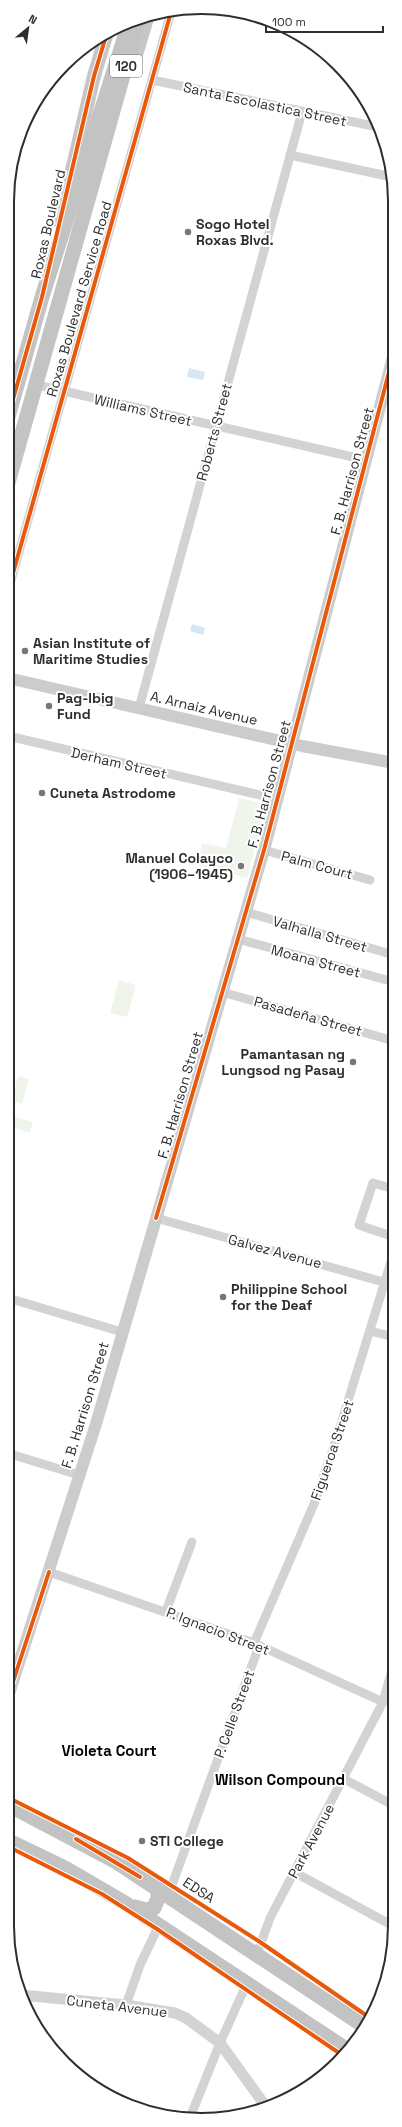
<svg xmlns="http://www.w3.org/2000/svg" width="402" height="2127" font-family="'Space Grotesk',sans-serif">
<rect width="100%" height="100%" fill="#fff"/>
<!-- green -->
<g fill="#f0f5eb">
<path d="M239,798L266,804L247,878L197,865L202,843L226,848Z"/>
<path d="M119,980L136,985L127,1017L110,1013Z"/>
<path d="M18,1076L29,1079L22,1104L12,1101Z"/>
<path d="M8,1115L33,1122L30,1133L8,1126Z"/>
</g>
<!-- water -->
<g fill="#d7e6f2">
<path d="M189,368L205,372L203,380L187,377Z"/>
<path d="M192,624L205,628L203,635L190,631Z"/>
</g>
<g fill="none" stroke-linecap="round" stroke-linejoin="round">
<!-- minor -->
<g stroke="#d3d3d3" stroke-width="9">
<path d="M152,80L378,127"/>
<path d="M290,155L392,177"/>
<path d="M37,385L366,460"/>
<path d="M382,400L394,403"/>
<path d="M8,591L171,12"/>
<path d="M139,708L302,112"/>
<path d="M8,736L277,799"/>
<path d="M264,850L370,880"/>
<path d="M246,912L394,955"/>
<path d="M238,939L394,982"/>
<path d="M222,992L394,1041"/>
<path d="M156,1218L394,1285"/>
<path d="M394,1237L359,1225L373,1183L394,1189"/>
<path d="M8,1298L122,1332"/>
<path d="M370,1331L394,1337"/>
<path d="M7,1453L79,1475"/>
<path d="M49,1572L254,1643L383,1702"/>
<path d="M166,1611L192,1542"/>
<path d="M254,1643L314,1504L335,1443L394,1252"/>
<path d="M344,1779L393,1805"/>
<path d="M294,1872L393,1926"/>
<path d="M164,1893L172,1885L259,1646"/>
<path d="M257,1954L270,1918L383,1702L394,1663"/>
<path d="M126,2005L140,1965L159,1925"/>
<path d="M189,2120L220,2043L247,1983"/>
</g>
<!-- tertiary -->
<path stroke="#d3d3d3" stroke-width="11" d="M21,1995L126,2005L175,2013L186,2018L220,2043L267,2108"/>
<!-- secondary -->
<g stroke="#ccc" stroke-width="12">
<path d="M8,678L302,746L394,763"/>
<path d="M7,1700L96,1424L264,850L394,353"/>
</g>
<!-- primary -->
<g stroke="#c6c6c6" stroke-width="14">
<path d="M135,58L148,15"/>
<path d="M60,222L94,76L106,36"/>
</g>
<!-- trunk -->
<g stroke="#c3c3c3" stroke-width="15">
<path d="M8,417L42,297L125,36"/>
<path d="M8,483L139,19"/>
<path d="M7,1804L115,1861L364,2026"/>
<path d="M7,1840L65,1868L125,1903L346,2049"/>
<path d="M135,1907L146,1910L154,1908L158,1898V1889"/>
</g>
<defs>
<g id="cycleway">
<path d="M8,417L42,297L94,76L106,36"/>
<path d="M8,591L171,12"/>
<path d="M156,1218L264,850L394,353"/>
<path d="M7,1700L49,1572"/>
<path d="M7,1797L128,1858L260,1942L370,2018"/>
<path d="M76,1839L140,1877"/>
<path d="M7,1846L102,1894L157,1929L342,2055"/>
</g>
</defs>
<!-- cycleway casing -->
<use href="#cycleway" stroke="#fff" stroke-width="6"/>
<!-- cycleway -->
<use href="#cycleway" stroke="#e8590c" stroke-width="4"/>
</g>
<!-- markers -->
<g fill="#777" stroke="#fff" stroke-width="1.5">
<circle cx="188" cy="232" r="4"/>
<circle cx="25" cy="651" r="4"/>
<circle cx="49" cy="706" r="4"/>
<circle cx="42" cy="793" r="4"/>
<circle cx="241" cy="866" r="4"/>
<circle cx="353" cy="1062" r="4"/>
<circle cx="223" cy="1297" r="4"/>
<circle cx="142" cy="1841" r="4"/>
</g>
<g text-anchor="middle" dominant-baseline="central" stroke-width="4" stroke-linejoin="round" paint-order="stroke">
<!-- shield labels -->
<rect fill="#fff" stroke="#6d6d6d" stroke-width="1" x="110" y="55" width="32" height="22" rx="3"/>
<g font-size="13" font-weight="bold" fill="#2e2e2e">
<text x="126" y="66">120</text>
</g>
<!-- street labels -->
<g font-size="14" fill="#2e2e2e" stroke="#fff">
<text transform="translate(265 104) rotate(12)">Santa Escolastica Street</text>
<text transform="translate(48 224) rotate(-77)">Roxas Boulevard</text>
<text transform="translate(79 299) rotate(-74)">Roxas Boulevard Service Road</text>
<text transform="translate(143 410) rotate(13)">Williams Street</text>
<text transform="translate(214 432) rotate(-75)">Roberts Street</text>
<text transform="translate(352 471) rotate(-75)">F. B. Harrison Street</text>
<text transform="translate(204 708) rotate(13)">A. Arnaiz Avenue</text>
<text transform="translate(119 763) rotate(13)">Derham Street</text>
<text transform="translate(269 784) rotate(-75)">F. B. Harrison Street</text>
<text transform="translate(317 865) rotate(15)">Palm Court</text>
<text transform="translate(320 934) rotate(16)">Valhalla Street</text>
<text transform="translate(316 961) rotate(15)">Moana Street</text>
<text transform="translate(308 1016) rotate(16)">Pasadeña Street</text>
<text transform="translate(180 1095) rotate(-74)">F. B. Harrison Street</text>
<text transform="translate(275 1251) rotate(15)">Galvez Avenue</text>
<text transform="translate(85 1405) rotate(-73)">F. B. Harrison Street</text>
<text transform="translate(332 1450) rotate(-71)">Figueroa Street</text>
<text transform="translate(218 1631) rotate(21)">P. Ignacio Street</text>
<text transform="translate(234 1714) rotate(-70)">P. Celle Street</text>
<text transform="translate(311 1841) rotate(-62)">Park Avenue</text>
<text transform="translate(199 1890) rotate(33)">EDSA</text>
<text transform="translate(117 2006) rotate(7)">Cuneta Avenue</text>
</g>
<!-- poi labels -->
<g font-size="14" font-weight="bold" fill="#2e2e2e" stroke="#fff" text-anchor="start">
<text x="196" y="224">Sogo Hotel<tspan x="196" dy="16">Roxas Blvd.</tspan></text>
<text x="33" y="643">Asian Institute of<tspan x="33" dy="16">Maritime Studies</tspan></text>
<text x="57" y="698">Pag-Ibig<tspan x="57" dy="16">Fund</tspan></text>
<text x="50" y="793">Cuneta Astrodome</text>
<text x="233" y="858" text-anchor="end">Manuel Colayco<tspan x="233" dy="16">(1906–1945)</tspan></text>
<text x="345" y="1054" text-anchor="end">Pamantasan ng<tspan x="345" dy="16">Lungsod ng Pasay</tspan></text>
<text x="231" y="1289">Philippine School<tspan x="231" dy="16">for the Deaf</tspan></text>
<text x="150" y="1841">STI College</text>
</g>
<!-- neighbourhood labels -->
<g font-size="15" font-weight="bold" fill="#000" stroke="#fff">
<text x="109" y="1750">Violeta Court</text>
<text x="280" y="1779">Wilson Compound</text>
</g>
</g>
<!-- crop -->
<path d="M0 0H402V2127H0ZM201 14H201A187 187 0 0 1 388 201V1926A187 187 0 0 1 201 2113H201A187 187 0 0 1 14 1926V201A187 187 0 0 1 201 14Z" fill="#fff" fill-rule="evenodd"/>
<path fill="none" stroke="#2e2e2e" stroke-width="2" d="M201 14H201A187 187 0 0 1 388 201V1926A187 187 0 0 1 201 2113H201A187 187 0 0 1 14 1926V201A187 187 0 0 1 201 14Z"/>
<!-- north arrow -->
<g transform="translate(28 28) rotate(29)" stroke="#ffffff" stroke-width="3" paint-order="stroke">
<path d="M0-3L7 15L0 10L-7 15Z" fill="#2e2e2e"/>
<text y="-6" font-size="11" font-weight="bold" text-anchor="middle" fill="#2e2e2e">N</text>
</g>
<!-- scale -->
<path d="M266 26v6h117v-6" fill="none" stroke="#2e2e2e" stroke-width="2"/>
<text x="272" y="26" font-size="12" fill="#2e2e2e" stroke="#ffffff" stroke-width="3" paint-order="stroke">100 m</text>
</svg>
